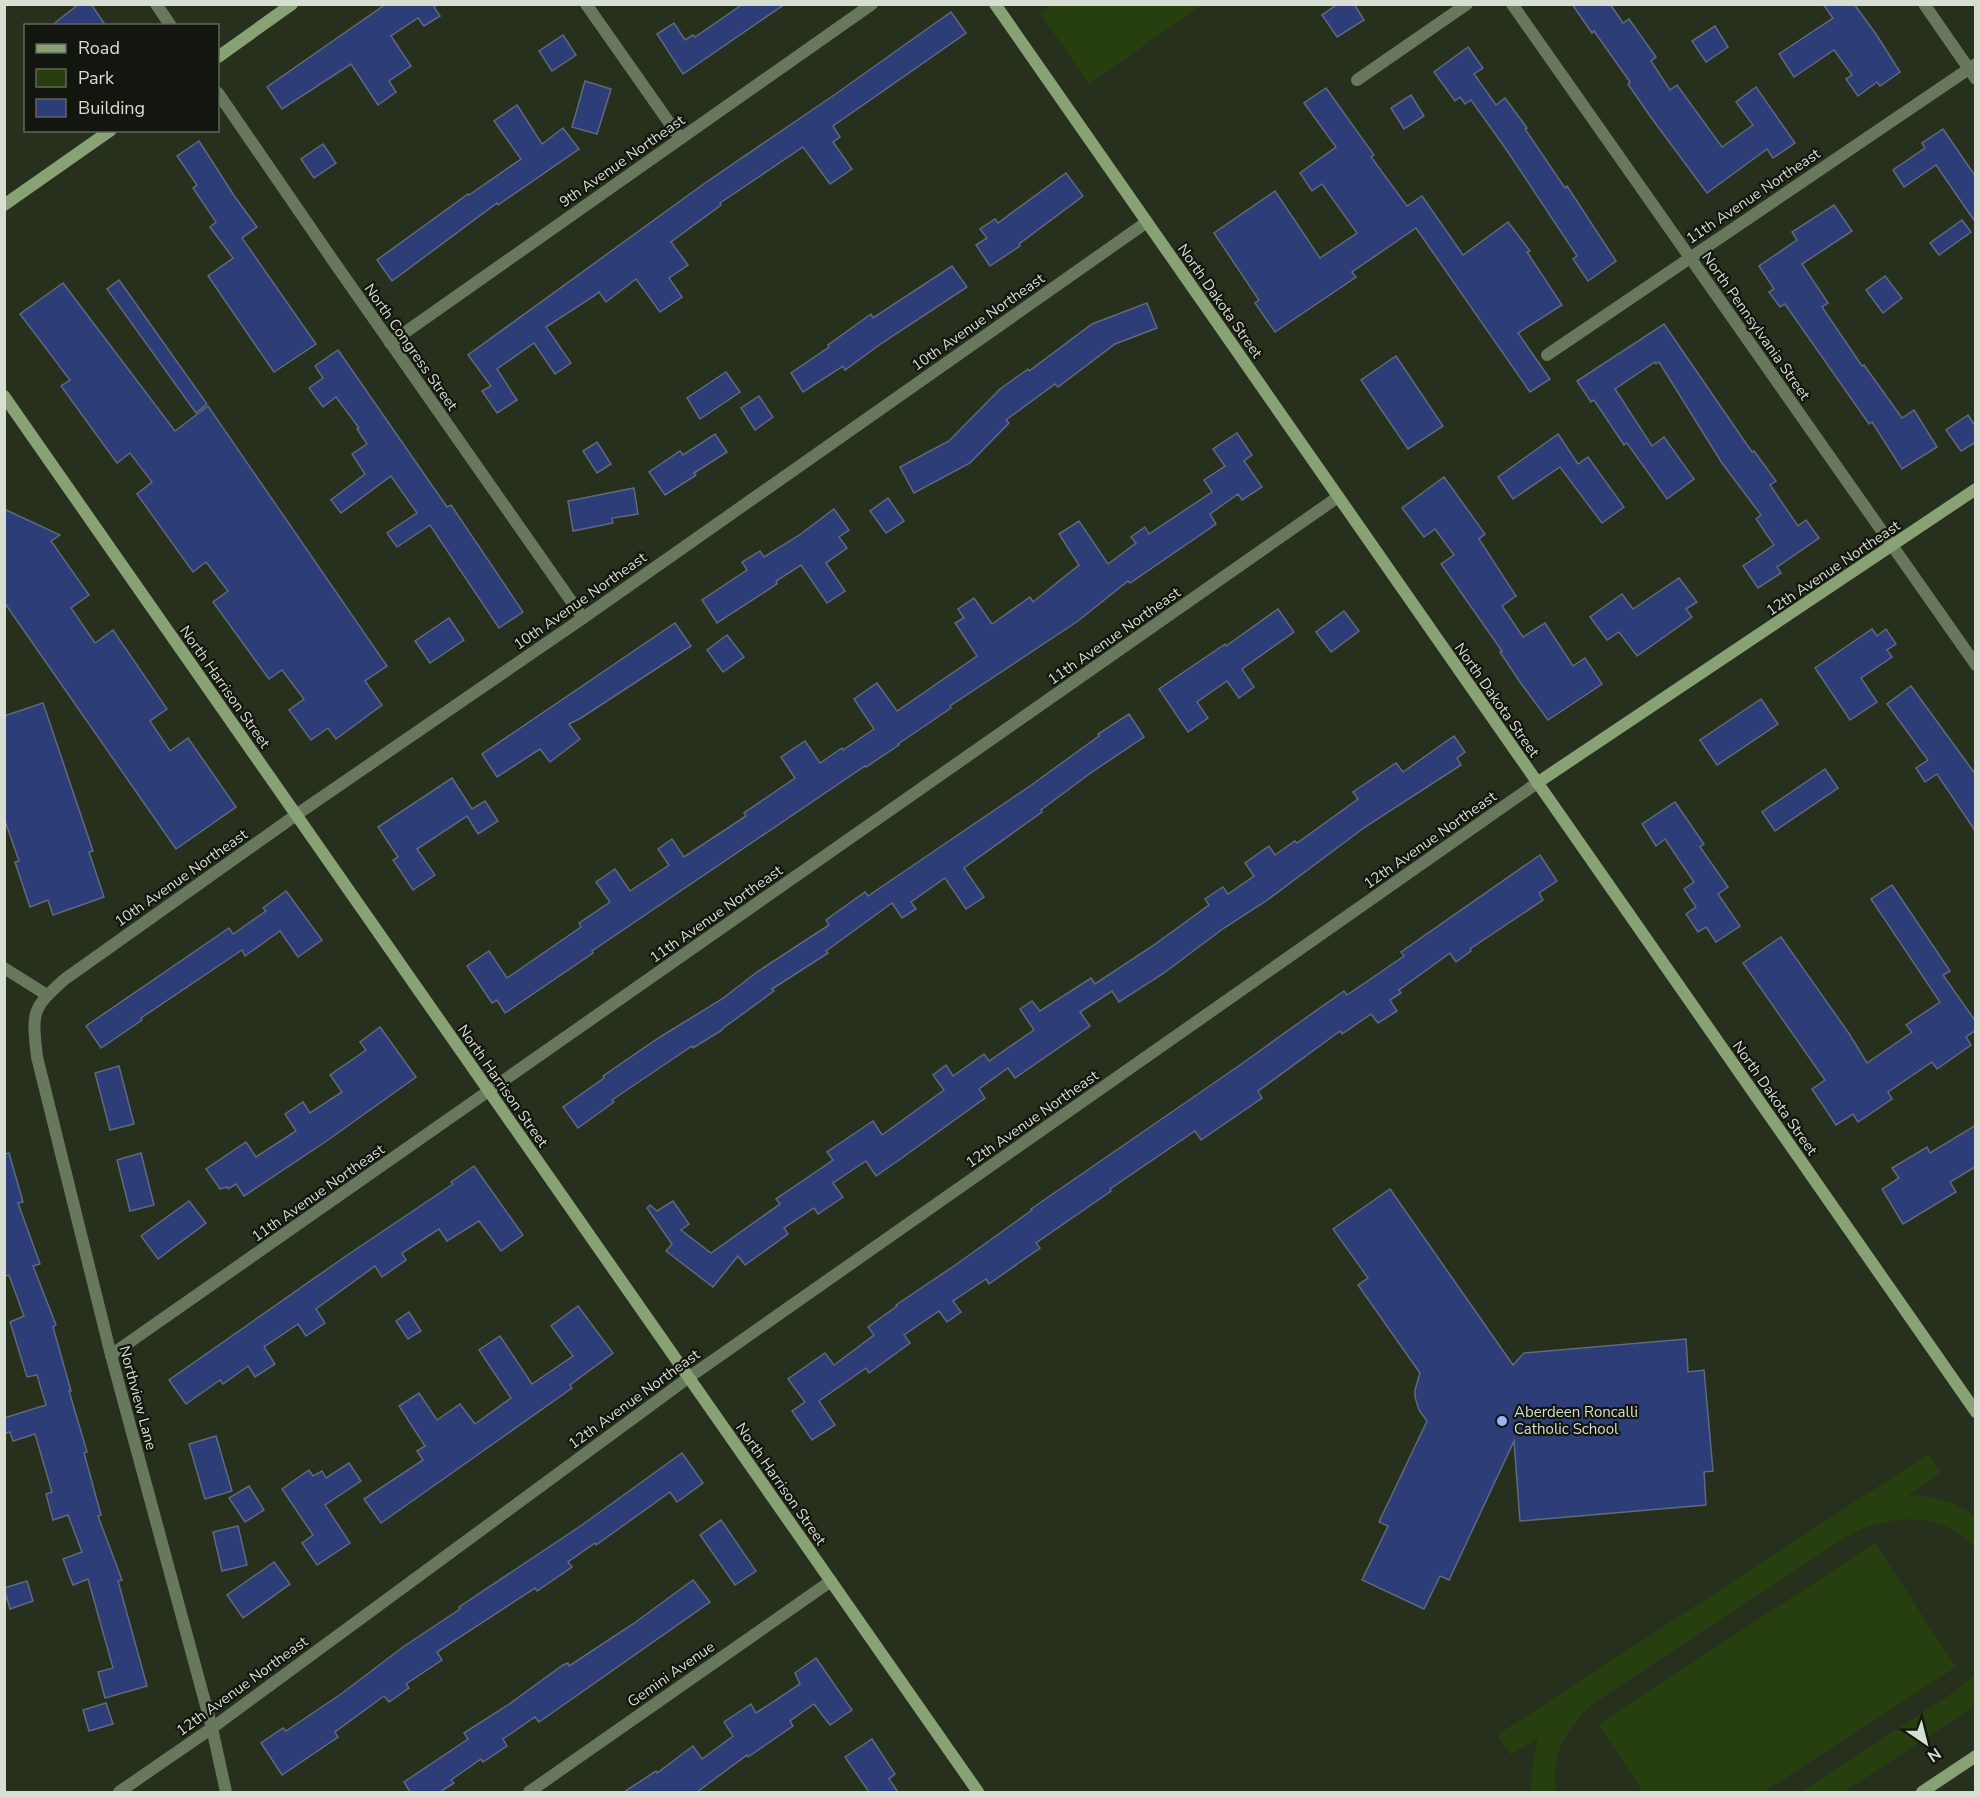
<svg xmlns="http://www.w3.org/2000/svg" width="1980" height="1797" font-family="'Nunito Sans',sans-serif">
<rect width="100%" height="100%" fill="#26301d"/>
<!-- green -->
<g fill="#273f0f">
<path d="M1052,5V4L1202,5L1089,84L1040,13Z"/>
<path d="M1928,1454L1941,1472L1908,1495C1933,1496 1955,1501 1975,1516V1548C1941,1510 1889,1513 1846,1537L1591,1705C1566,1730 1550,1756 1556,1792H1531C1531,1774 1533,1756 1538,1738L1511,1755L1497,1735Z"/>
<path d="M1875,1543L1956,1667L1764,1792H1643L1598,1724Z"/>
<path d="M1975,1674V1705L1967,1711L1844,1792H1801L1954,1692Z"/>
</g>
<!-- building -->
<g fill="#2c3d78" stroke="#60697e" stroke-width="1.5">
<path d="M79,4H91L106,26H51Z"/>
<path d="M386,4H438L434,7L440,16L424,26L418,18L391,36L411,66L389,81L396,92L378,105L351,64L282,109L267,87Z"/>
<path d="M743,4H785L683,74L657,34L674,23L685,40L693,35L695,37Z"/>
<path d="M1338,4H1354L1364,20L1337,37L1322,15Z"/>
<path d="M1572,4H1610L1623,23L1629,19L1656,57L1651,61L1670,90L1677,85L1722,147L1753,125L1736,102L1756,87L1795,143L1773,158L1767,149L1707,193L1650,116L1628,84L1630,82L1594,31L1592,33Z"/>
<path d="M1823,4H1854L1876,34L1900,72L1880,86L1877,82L1858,96L1846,79L1852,75L1834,50L1794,77L1779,54L1833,18Z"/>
<path d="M951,12L966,33L833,126L840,137L833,142L852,169L830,184L803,147L720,203L721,205L671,242L688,265L669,278L682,297L660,312L636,279L606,302L599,292L594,296L546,327L571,363L555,374L534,343L497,369L517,400L497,413L482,391L491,386L468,355L705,183L837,93Z"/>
<path d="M1715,26L1728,47L1706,62L1692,41Z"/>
<path d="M563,35L576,55L552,71L539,51Z"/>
<path d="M1468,47L1483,68L1474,74L1496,105L1505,98L1527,128L1525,129L1565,188L1567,186L1616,261L1588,281L1573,259L1577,256L1506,149L1471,100L1465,104L1460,97L1455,101L1434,72Z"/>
<path d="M585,81L611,89L597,134L572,127Z"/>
<path d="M1326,88L1374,155L1371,157L1407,206L1422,196L1463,255L1508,222L1530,251L1527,252L1562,305L1518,333L1550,379L1530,392L1416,228L1352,272L1356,277L1275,332L1255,303L1259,300L1214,233L1275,191L1320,258L1357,233L1322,184L1312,191L1300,173L1336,147L1304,103Z"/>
<path d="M1411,95L1424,116L1404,129L1391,108Z"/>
<path d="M517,105L542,144L563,128L579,149L498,205L497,203L392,281L377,260L468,194L469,195L521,159L494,121Z"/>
<path d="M1943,129L1976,177V223L1936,165L1904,187L1893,170L1925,148L1922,143Z"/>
<path d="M199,141L235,197L257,227L242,238L316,344L274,372L208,276L233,258L210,227L216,222L193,188L197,185L177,156Z"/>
<path d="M323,144L336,163L314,178L301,159Z"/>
<path d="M1066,173L1083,196L1019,244L1020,246L990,266L976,245L987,238L980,229L995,219L998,223Z"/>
<path d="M1834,205L1852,231L1802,264L1828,303L1822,307L1862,366L1864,365L1902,418L1914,410L1937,447L1902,469L1872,422L1869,424L1785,304L1780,307L1769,292L1774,289L1759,266L1797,240L1792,232Z"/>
<path d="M1962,220L1971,232L1939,255L1930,243Z"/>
<path d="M952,266L967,287L882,343L845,370L843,366L803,392L791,373L829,347L828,345L871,314L873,318Z"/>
<path d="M1885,276L1902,298L1883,313L1866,290Z"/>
<path d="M119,280L207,404L196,413L107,289Z"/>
<path d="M63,283L175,431L208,406L387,666L365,681L382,705L336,739L328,728L311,740L289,710L304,699L282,670L269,679L213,602L228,591L206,562L193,572L137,494L152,482L130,453L117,463L61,386L70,380L20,314Z"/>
<path d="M1147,303L1157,328L1115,344L1058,387L1055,384L1006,420L1009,423L970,463L914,493L900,467L949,441L1000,389L1028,369L1029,371L1092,324Z"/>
<path d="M1664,324L1752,452L1754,451L1776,481L1770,485L1798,526L1806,520L1819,538L1777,567L1781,573L1758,588L1743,566L1774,545L1756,519L1761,515L1722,463L1659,362L1656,364L1655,362L1615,389L1652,446L1664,437L1694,479L1667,499L1627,443L1624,445L1594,400L1591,402L1577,381Z"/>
<path d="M338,350L447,507L451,505L523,612L499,628L430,525L397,547L387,533L417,513L391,476L341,513L331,500L365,474L352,454L367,444L357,429L359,428L336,397L323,407L309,388L323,378L315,366Z"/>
<path d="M1396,356L1443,426L1408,449L1361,380Z"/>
<path d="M726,372L740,392L700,419L687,398Z"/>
<path d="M759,396L773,417L755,430L741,408Z"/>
<path d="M1968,415L1976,427V442L1961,451L1946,430Z"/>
<path d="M1237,433L1252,455L1244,461L1262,487L1242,500L1238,494L1210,514L1216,524L1130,583L1128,581L1078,621L950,706L951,708L898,744L899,745L866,767L865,766L592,951L593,953L505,1013L497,1000L492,1003L467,966L489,951L507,978L581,927L579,923L610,902L596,882L615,869L630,891L669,865L658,849L672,839L684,857L746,816L744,813L795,778L781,757L805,741L820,763L842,748L843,750L874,729L854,699L877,683L897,711L977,656L955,623L964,618L958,609L974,598L992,624L1030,597L1033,602L1079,565L1059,534L1079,521L1108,564L1136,543L1131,537L1145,527L1149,534L1212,492L1204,480L1225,466L1213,449Z"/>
<path d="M715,434L727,452L694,473L696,475L665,495L649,472L680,451L683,455Z"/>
<path d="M1558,434L1578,464L1588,457L1624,507L1602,523L1560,467L1513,499L1498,477Z"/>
<path d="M597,442L611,464L597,473L583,451Z"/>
<path d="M1444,477L1485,534L1479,539L1516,596L1502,606L1523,637L1545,623L1573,666L1585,658L1602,684L1548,720L1520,682L1500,652L1502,651L1441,564L1454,555L1435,529L1424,537L1402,508Z"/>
<path d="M634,488L638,514L612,518L613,523L573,531L568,501Z"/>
<path d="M888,498L904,521L886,533L870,511Z"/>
<path d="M4,509L60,535L51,541L89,595L71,608L95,643L113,630L167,709L150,721L170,751L188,738L236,807L176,849L4,602Z"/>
<path d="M834,509L849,530L839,537L847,548L826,563L845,591L827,603L801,565L776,581L777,584L717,623L702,600L747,570L742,562L760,551L764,557L798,536Z"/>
<path d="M1679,578L1697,602L1686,609L1692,617L1637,656L1619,632L1607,640L1590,617L1622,594L1633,609Z"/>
<path d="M1278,609L1294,632L1242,669L1254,687L1239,698L1227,681L1197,702L1208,718L1188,732L1159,689L1225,644L1226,646Z"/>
<path d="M1344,611L1359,631L1331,652L1316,632Z"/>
<path d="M449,618L464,640L430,663L415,641Z"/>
<path d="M675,623L691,646L581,718L569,724L580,739L550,762L540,749L497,777L482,754Z"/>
<path d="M1872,629L1877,636L1886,629L1896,644L1887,650L1892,657L1861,678L1877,702L1850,720L1815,668Z"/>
<path d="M727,635L744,657L723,672L707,650Z"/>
<path d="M1911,686L1976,775V832L1937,774L1925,782L1916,768L1928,760L1887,704Z"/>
<path d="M1761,699L1778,724L1717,765L1700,740Z"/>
<path d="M43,703L93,851L89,852L104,897L53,915L48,900L30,907L15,862L19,861L4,818V716Z"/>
<path d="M1129,714L1144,737L1092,772L1041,810L1042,812L964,868L984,897L966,909L945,878L911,902L916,909L902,918L892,903L826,951L828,953L772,989L774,991L722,1029V1030L693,1048L692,1046L612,1100L614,1102L578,1128L563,1107L604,1078L603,1076L660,1037L722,999L757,972L829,925L826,920L865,892L868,896L918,862L1030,786L1099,736L1098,734Z"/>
<path d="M1454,736L1465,752L1457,758L1461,765L1365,827L1266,901L1224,928L1164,973L1119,1002L1112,991L1080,1012L1090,1026L1015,1078L1008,1068L979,1089L985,1098L899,1160L876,1176L866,1161L833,1183L843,1197L818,1214L814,1208L784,1228L788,1234L745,1265L738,1256L713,1287L666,1251L672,1244L647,1208L650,1205L657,1211L673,1201L689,1224L681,1230L711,1253L780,1204L776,1199L833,1160L827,1152L873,1121L882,1135L944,1090L933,1075L946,1065L953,1076L984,1054L989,1061L1034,1030L1020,1009L1032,1001L1040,1011L1091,978L1095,984L1151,947L1209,905L1205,899L1223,887L1228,894L1254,876L1245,863L1269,846L1275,855L1295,841L1297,843L1358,799L1353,792L1396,763L1403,772Z"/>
<path d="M1825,769L1838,788L1775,831L1762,812Z"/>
<path d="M452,778L472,809L485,801L498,821L478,834L467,816L417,849L435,875L413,890L393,860L398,857L378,827Z"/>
<path d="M1675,802L1704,844L1700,847L1728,887L1718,894L1740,926L1716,942L1706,927L1698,932L1686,914L1696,907L1684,889L1694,882L1665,839L1656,846L1642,824Z"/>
<path d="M1540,855L1557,881L1539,893L1543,900L1470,949L1471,951L1456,962L1450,953L1399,990L1401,993L1390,1000L1397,1011L1378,1023L1371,1014L1342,1034L1340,1031L1258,1091L1262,1098L1201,1140L1195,1131L1110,1189L1111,1191L1036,1243L1040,1248L989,1284L986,1279L953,1301L961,1312L947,1322L939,1311L904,1335L910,1343L869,1373L866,1368L819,1401L835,1425L812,1440L792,1411L805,1402L788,1379L825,1353L834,1365L874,1335L868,1327L897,1306L896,1305L954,1266L1032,1210L1031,1209L1240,1065L1300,1022L1344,991L1347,995L1404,956L1401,952Z"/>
<path d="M1892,885L1950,971L1943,975L1976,1022V1030L1966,1037L1971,1045L1937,1069L1932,1062L1888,1092L1892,1099L1858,1122L1853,1114L1836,1125L1812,1089L1825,1080L1743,963L1781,937L1850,1035L1867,1063L1912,1032L1906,1025L1940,1002L1871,899Z"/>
<path d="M286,891L322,940L298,957L280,931L245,956L242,950L141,1018L142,1020L101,1048L86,1026L229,928L233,934L266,911L263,908Z"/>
<path d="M380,1027L416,1077L328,1140L244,1196L236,1184L228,1189L227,1187L220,1189L206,1169L246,1142L256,1157L296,1131L285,1114L303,1102L310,1113L342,1092L330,1075L366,1050L360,1042Z"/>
<path d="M119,1066L134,1124L110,1130L95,1073Z"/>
<path d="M1976,1125L1975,1167L1950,1182L1956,1192L1903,1224L1882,1189L1899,1178L1892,1168L1927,1147L1930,1153Z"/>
<path d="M9,1153L23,1202L18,1203L40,1264L33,1266L56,1325L53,1327L71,1391H69L87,1452L84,1453L101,1515L98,1516L122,1580L118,1581L147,1686L105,1698L98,1672L113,1668L88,1579L73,1585L63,1559L82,1552L68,1515L53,1520L46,1494L52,1492L35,1434L13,1441L10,1432L4,1434V1418L46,1405L37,1375L27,1377L10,1322L24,1316L9,1275L4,1276V1154Z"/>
<path d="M141,1153L154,1205L130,1211L117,1160Z"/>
<path d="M474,1166L523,1235L501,1251L479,1221L447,1241L439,1229L402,1253L406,1260L382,1277L375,1266L316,1309L325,1323L306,1336L298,1324L264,1347L275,1364L255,1377L248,1366L223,1384L220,1380L186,1404L169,1380L346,1256L453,1184L451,1182Z"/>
<path d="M1390,1189L1513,1365L1524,1353L1686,1339L1688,1372L1704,1370L1713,1471L1704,1472L1706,1505L1520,1521L1514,1441L1449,1580L1440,1576L1424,1609L1362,1580L1388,1526L1379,1522L1427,1421L1419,1410L1415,1397V1390L1420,1373L1358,1285L1368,1278L1333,1229Z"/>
<path d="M189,1201L206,1223L158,1259L141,1236Z"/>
<path d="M578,1306L613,1353L570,1385L572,1388L381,1523L364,1499L423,1460L417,1451L425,1446L399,1406L419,1393L437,1420L460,1404L475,1424L511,1398L479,1350L500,1336L532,1384L573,1356L551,1326Z"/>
<path d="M409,1312L421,1331L408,1339L396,1321Z"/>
<path d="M216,1436L232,1491L205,1499L189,1444Z"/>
<path d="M682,1453L703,1483L677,1502L670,1492L596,1545L595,1543L568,1562L572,1567L537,1591L535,1588L437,1652L442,1660L406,1684L409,1688L389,1702L384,1696L335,1732L338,1737L282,1775L261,1743L283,1728L286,1731L341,1694L403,1647L460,1609L459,1607L582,1525Z"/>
<path d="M349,1463L361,1481L325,1505L350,1543L317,1565L302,1543L313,1535L282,1489L309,1470L313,1476L322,1471L326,1478Z"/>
<path d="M249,1486L264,1510L245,1522L229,1498Z"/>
<path d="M721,1520L756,1571L735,1585L700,1535Z"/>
<path d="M238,1526L247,1565L222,1571L213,1532Z"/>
<path d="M274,1562L290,1584L243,1618L227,1595Z"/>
<path d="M693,1580L710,1602L539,1722L535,1717L503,1739L507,1746L483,1762L481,1759L451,1780L454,1783L440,1792H410L404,1782L468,1739L464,1733L508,1705L563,1665L568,1663L569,1666L633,1624Z"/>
<path d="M27,1581L33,1601L10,1609L4,1588Z"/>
<path d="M816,1658L852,1710L830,1725L814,1704L790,1721L793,1726L748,1757L747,1755L697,1792H624L656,1771L657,1773L693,1746L702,1759L733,1736L724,1722L751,1704L756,1713L800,1684L795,1673Z"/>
<path d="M106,1703L113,1724L89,1731L83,1710Z"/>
<path d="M872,1739L895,1774L889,1779L898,1792H869L845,1757Z"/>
</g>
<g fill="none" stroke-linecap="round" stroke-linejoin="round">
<!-- street -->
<g stroke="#68785c" stroke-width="12">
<path d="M156,4L171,26"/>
<path d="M586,4L680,138"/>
<path d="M1512,4L1976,665"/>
<path d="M1924,4L1976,79"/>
<path d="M1357,80L1467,4"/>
<path d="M218,93L334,262L583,618"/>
<path d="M390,343L872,4"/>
<path d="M1547,355L1976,64"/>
<path d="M4,968L47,995"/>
<path d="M111,1355L1338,497"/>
<path d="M119,1792L212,1728L688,1378L1537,783"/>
<path d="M226,1792L212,1728L111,1355L37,1057C32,1012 31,1009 65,979L296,815L583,618L1147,222"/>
<path d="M529,1792L831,1581"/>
</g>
<!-- secondary -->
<g stroke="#89a275" stroke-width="12">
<path d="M995,4L1976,1412"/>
<path d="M218,57L292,4"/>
<path d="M4,205L111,130"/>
<path d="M4,396L978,1792"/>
<path d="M1537,783L1976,489"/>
<path d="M1922,1792L1976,1756"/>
</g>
</g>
<!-- markers -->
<circle fill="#9ab5fd" stroke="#12160e" stroke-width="2" cx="1502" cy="1421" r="6"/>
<g text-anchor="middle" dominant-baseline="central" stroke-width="4.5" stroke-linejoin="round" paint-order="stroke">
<!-- street labels -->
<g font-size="15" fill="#d7ded2" stroke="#12160e">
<text transform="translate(622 161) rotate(-35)">9th Avenue Northeast</text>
<text transform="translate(1753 196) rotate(-34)">11th Avenue Northeast</text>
<text transform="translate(1220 301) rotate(55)">North Dakota Street</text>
<text transform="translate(978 322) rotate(-35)">10th Avenue Northeast</text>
<text transform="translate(1756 326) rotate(55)">North Pennsylvania Street</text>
<text transform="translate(411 347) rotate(55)">North Congress Street</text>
<text transform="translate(1833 568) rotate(-34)">12th Avenue Northeast</text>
<text transform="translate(580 601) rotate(-35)">10th Avenue Northeast</text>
<text transform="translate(1114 636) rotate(-35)">11th Avenue Northeast</text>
<text transform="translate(225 687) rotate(55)">North Harrison Street</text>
<text transform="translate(1497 700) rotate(55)">North Dakota Street</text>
<text transform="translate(1430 840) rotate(-35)">12th Avenue Northeast</text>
<text transform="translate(181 878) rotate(-35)">10th Avenue Northeast</text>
<text transform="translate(716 914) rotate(-35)">11th Avenue Northeast</text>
<text transform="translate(503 1086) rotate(55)">North Harrison Street</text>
<text transform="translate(1775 1098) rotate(55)">North Dakota Street</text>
<text transform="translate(1032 1119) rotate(-35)">12th Avenue Northeast</text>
<text transform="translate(318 1193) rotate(-35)">11th Avenue Northeast</text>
<text transform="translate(138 1398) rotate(75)">Northview Lane</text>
<text transform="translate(634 1399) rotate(-36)">12th Avenue Northeast</text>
<text transform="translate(781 1484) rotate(55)">North Harrison Street</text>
<text transform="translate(671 1674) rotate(-35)">Gemini Avenue</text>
<text transform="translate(242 1686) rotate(-36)">12th Avenue Northeast</text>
</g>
<!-- poi labels -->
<g font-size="15" fill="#d7ded2" stroke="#12160e" text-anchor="start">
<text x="1514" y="1412">Aberdeen Roncalli<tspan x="1514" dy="17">Catholic School</tspan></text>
</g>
</g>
<!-- border -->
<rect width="1980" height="1797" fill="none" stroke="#d7ded2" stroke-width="12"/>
<!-- legend -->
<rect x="24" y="24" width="195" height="108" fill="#12160e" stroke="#61665c" stroke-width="1.5"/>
<rect x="36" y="44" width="30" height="9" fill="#89a275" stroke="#61665c" stroke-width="1.5"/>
<text x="78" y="54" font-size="18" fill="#d7ded2">Road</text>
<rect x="36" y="69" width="30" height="18" fill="#273f0f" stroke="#61665c" stroke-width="1.5"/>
<text x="78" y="84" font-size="18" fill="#d7ded2">Park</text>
<rect x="36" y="99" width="30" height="18" fill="#2c3d78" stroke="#61665c" stroke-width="1.5"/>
<text x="78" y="114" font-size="18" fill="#d7ded2">Building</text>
<!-- north arrow -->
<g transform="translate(1926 1743) rotate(145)" stroke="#12160e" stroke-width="4.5" paint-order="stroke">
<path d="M0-4.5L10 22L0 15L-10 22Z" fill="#d7ded2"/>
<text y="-9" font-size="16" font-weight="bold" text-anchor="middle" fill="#d7ded2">N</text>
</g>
</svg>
